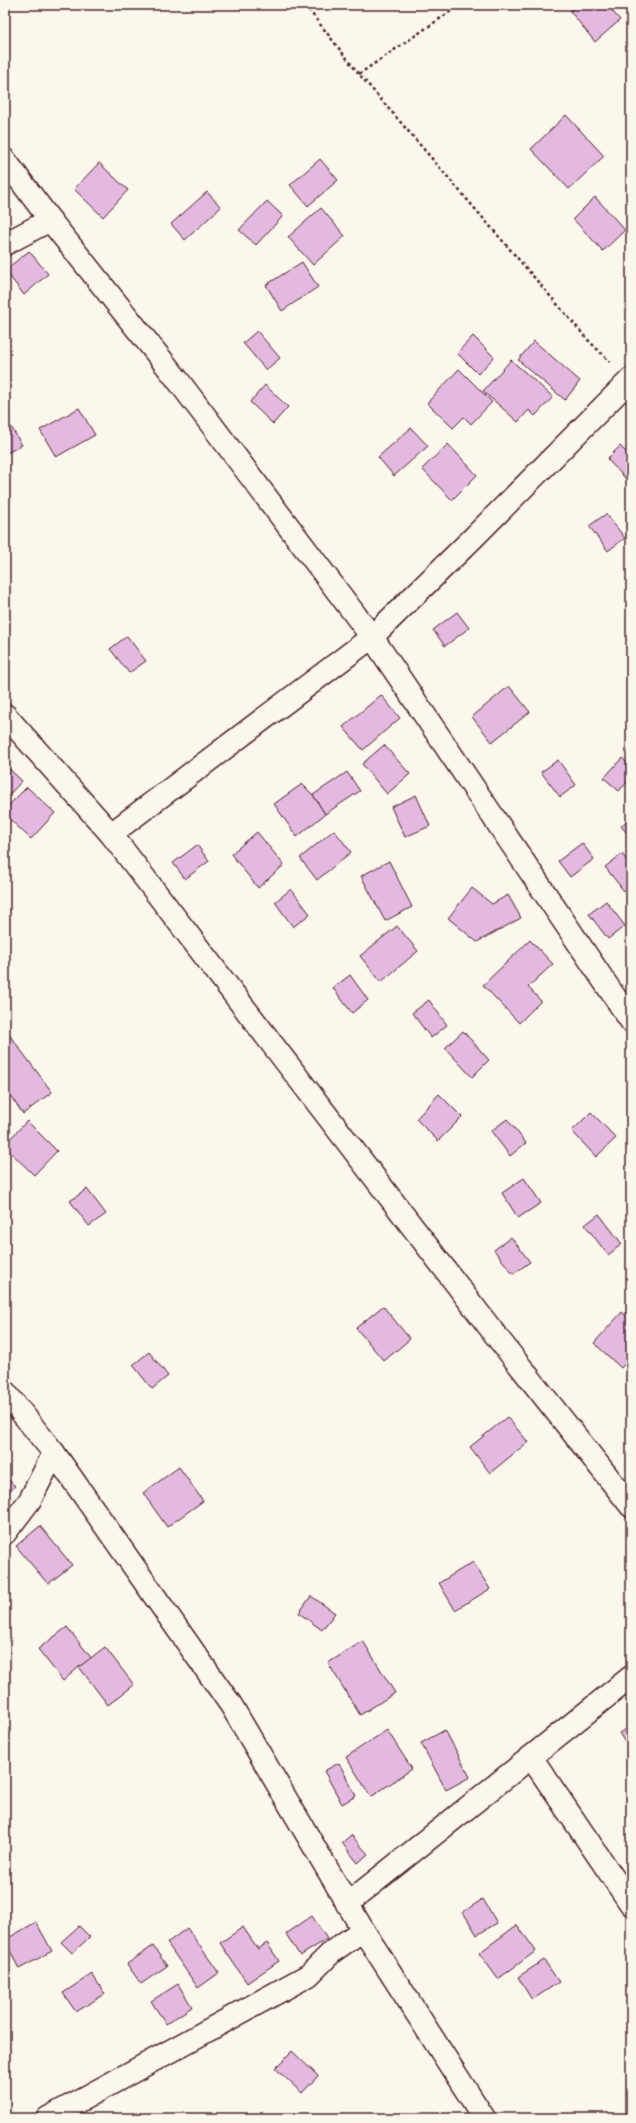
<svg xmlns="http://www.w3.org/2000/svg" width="636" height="2123" font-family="'Patrick Hand',sans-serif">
<rect width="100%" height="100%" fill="#fbf7ec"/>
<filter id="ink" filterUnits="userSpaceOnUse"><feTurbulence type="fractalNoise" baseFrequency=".025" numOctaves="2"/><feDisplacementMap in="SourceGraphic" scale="8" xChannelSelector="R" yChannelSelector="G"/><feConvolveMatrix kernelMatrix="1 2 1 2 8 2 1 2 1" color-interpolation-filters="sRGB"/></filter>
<g filter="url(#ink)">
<!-- building -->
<g fill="#e3b9e0" stroke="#4a1f2b">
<path d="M578,5H607L620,20L595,42L570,11Z"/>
<path d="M566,115L604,156L569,189L531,149Z"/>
<path d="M320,159L338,180L308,206L290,185Z"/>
<path d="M99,163L128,190L103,217L74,189Z"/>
<path d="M207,192L221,207L185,240L171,224Z"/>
<path d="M595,197L625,230L603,251L573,219Z"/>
<path d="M267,201L283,216L256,245L239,230Z"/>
<path d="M321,208L345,236L313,265L288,237Z"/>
<path d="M29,251L48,274L24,295L5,270Z"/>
<path d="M302,262L318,287L282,311L266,285Z"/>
<path d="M5,292L9,297L5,300Z"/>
<path d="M257,331L280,358L266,370L243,343Z"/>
<path d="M473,336L494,357L478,374L457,353Z"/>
<path d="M534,341L580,381L565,400L518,360Z"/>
<path d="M511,360L553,397L535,416L529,410L518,422L483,391Z"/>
<path d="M459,369L492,402L471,424L464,417L453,428L427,403Z"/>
<path d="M265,385L288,407L273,424L250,402Z"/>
<path d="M79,408L95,435L56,457L40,430Z"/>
<path d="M5,417L22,445L5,454Z"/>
<path d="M411,428L428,446L394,476L378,457Z"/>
<path d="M448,444L477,475L452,500L422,469Z"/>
<path d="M620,446L631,457V474L626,479L607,459Z"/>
<path d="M606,514L625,538L608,551L589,526Z"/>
<path d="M457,612L469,628L445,646L433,630Z"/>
<path d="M127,636L146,661L129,673L110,649Z"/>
<path d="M509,686L530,712L492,742L472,717Z"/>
<path d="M381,695L400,718L363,750L343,727Z"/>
<path d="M384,745L410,774L387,794L362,764Z"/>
<path d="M622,758L631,766V778L619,791L604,778Z"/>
<path d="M558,760L576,785L560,797L541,772Z"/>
<path d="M5,765L22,781L5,799Z"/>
<path d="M347,772L360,791L325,814L313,795Z"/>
<path d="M302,784L313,795L325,814L297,837L274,804Z"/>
<path d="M27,787L55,813L31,839L5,815V809Z"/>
<path d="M416,795L430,826L405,837L391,807Z"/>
<path d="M631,817V838L621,826Z"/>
<path d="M334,830L351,852L317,880L300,858Z"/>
<path d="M257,832L284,865L258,888L231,854Z"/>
<path d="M582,843L594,859L570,877L558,861Z"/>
<path d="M197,845L209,861L185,879L173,863Z"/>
<path d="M622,854L631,866V886L624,891L605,867Z"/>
<path d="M389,861L412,907L385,921L361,876Z"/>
<path d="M472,888L492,904L508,895L521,918L477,942L448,918Z"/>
<path d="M291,889L310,914L293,927L275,902Z"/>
<path d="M606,901L625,926L608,939L589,914Z"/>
<path d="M397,926L418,951L381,982L360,956Z"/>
<path d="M530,940L553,964L528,987L541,1001L519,1023L483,985Z"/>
<path d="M350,975L368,1000L352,1013L333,988Z"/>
<path d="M429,1000L447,1025L431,1038L412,1013Z"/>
<path d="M5,1029L52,1092L23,1114L5,1088Z"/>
<path d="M463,1031L489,1060L472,1077L445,1048Z"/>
<path d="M439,1094L462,1117L438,1141L416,1119Z"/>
<path d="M591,1112L616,1138L596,1157L572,1131Z"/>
<path d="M507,1119L526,1143L510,1156L491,1131Z"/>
<path d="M27,1121L57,1151L34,1175L5,1147V1144Z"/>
<path d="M524,1178L541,1203L518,1218L502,1193Z"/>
<path d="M87,1189L106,1214L89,1226L70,1201Z"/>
<path d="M599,1214L622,1244L608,1255L585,1225Z"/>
<path d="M511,1237L530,1262L513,1274L494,1250Z"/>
<path d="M383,1306L410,1339L384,1361L356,1328Z"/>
<path d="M622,1312L631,1321V1357L621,1368L594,1343Z"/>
<path d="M149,1352L168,1376L152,1389L133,1365Z"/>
<path d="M507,1417L528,1442L490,1473L470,1447Z"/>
<path d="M179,1467L203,1501L167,1527L143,1493Z"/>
<path d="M5,1476L15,1486L5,1495Z"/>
<path d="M40,1526L72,1565L48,1584L16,1546Z"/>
<path d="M473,1562L490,1589L455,1610L439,1583Z"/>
<path d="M311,1596L335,1613L322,1630L299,1613Z"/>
<path d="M67,1627L92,1659L79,1667L63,1681L38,1649Z"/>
<path d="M363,1641L395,1693L360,1715L328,1663Z"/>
<path d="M105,1647L134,1685L108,1705L79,1667Z"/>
<path d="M631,1726V1752L619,1733Z"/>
<path d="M387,1730L412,1769L371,1797L346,1757Z"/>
<path d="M445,1730L470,1777L446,1790L421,1743Z"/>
<path d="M339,1763L356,1796L342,1804L324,1771Z"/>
<path d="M351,1835L368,1854L358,1863L342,1843Z"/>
<path d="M483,1899L497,1923L477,1935L463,1912Z"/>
<path d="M312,1916L327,1939L300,1956L286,1934Z"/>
<path d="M36,1922L52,1951L19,1969L5,1940Z"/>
<path d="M517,1925L536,1951L498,1979L479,1953Z"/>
<path d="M79,1926L90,1937L72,1953L61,1942Z"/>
<path d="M243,1927L258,1949L267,1943L279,1961L247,1983L220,1943Z"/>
<path d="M187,1928L219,1973L198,1988L167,1943Z"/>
<path d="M153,1946L167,1966L141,1984L127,1964Z"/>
<path d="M544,1960L559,1982L532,2000L518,1977Z"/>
<path d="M92,1974L105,1994L76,2012L63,1993Z"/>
<path d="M178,1984L192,2007L166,2024L151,2001Z"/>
<path d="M292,2051L318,2076L302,2093L275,2068Z"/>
</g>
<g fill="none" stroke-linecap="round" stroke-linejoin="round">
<defs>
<g id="minor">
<path d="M5,160L50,220L177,379L372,637L631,1021"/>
<path d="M5,244L50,220"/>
<path d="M5,715L111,834L372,637L473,538L631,379"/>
<path d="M111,834L497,1337L631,1506"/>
<path d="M5,1392L54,1453L231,1705L363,1930L484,2118"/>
<path d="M5,1533L30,1500L54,1453"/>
<path d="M531,1757L631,1904"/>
<path d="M347,1904L631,1677"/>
<path d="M48,2118L309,1975L333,1951L363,1930"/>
</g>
</defs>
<!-- minor casing -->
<use href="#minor" stroke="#4a1f2b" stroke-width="25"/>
<!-- path -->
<g stroke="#4a1f2b" stroke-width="2.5" stroke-dasharray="3 3" stroke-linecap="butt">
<path d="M305,5L359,74L588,340L610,362"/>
<path d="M359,74L460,5"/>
</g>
<!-- minor -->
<use href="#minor" stroke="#fbf7ec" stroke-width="22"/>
</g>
</g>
<!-- margin -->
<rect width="636" height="2123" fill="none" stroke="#fbf7ec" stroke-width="20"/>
<rect x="10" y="10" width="616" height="2103" fill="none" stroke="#4a1f2b" stroke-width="1.5" filter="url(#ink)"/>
</svg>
